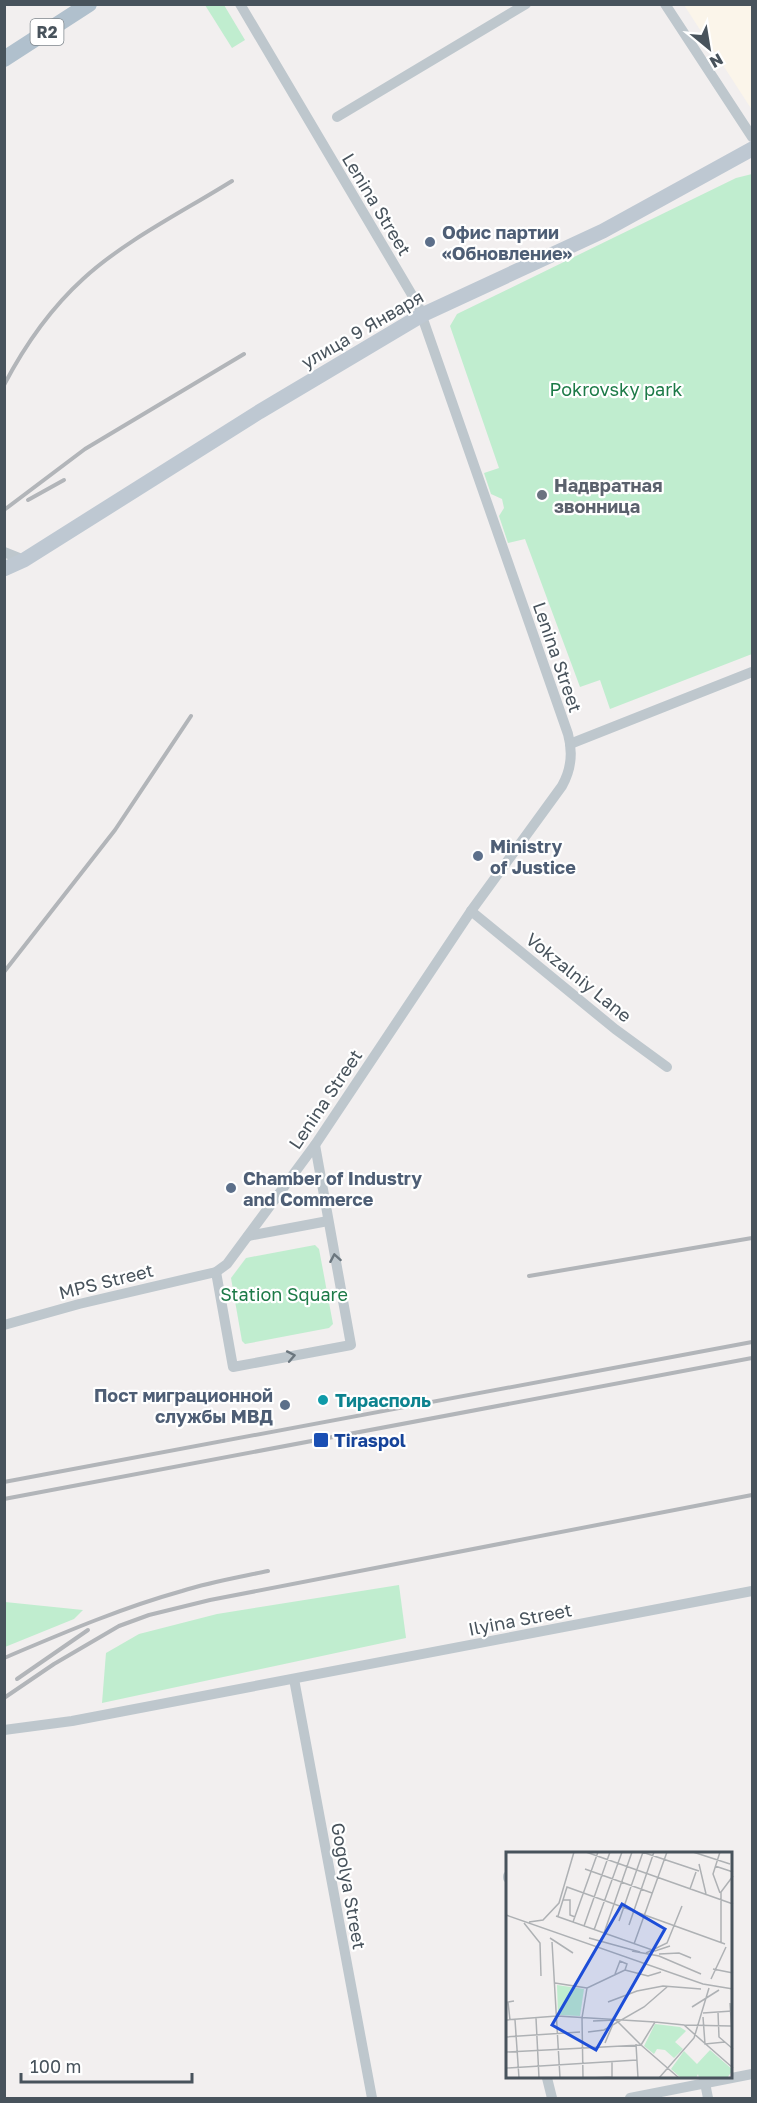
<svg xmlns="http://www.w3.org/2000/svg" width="757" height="2103" font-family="'Golos Text',sans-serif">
<rect width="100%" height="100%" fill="#f2efef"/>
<!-- commercial -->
<path fill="#fbf5ea" d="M684,5H752V110Z"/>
<!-- green -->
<g fill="#c0edcf">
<path d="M205,5H224L245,40L232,48Z"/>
<path d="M752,174V654L610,709L600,680L580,687L525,539L508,543L499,516L504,508L502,499L491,494L484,473L499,468L450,326L457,314L736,178Z"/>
<path d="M315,1245L319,1249L333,1324L329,1328L245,1344L242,1341L231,1278L246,1258Z"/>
<path d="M399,1585L406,1638L102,1703L106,1653L139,1634L217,1614Z"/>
<path d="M5,1602L83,1610L74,1619L5,1647Z"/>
</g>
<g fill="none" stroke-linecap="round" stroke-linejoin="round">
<!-- street -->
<g stroke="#bec7cd" stroke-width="10">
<path d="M665,4L752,137"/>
<path d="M337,117L526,4"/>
<path d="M4,552L24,560"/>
<path d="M570,744L752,672"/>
<path d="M471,911L615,1029L667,1067"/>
<path d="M248,1236L328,1221"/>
<path d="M216,1272L233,1367L351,1345L315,1145"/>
<path d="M4,1325L79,1304L216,1272L227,1264L315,1145L471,911L562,786C571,770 573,752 568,734L418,305L240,4"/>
<path d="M294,1679L372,2098"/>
<path d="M4,1730L72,1721L752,1591"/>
<path d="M508,1876V1878"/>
<path d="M547,2078L552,2098"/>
<path d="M704,2078L708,2098"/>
<path d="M630,2098L752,2074"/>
</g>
<!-- secondary -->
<path stroke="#bec8d2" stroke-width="15" d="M4,569L24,560L259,412L422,315L603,231L752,149"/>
<!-- primary -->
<path stroke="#b0c0cd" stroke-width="16" d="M4,59L89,4"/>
<!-- rail -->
<g stroke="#b2b5b9" stroke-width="4">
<path d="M4,385C25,345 50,309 83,279C124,241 184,211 232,181"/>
<path d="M28,500L64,480"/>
<path d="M4,510L85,449L244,354"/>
<path d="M4,972L115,830L191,716"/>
<path d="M529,1276L752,1238"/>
<path d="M4,1482L752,1342"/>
<path d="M4,1499L752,1358"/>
<path d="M4,1658C63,1633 121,1608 182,1591C210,1582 240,1577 268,1571"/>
<path d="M17,1679L88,1630"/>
<path d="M4,1698L54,1664L119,1626L149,1615L210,1600L752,1495"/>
</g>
</g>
<!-- one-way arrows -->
<defs><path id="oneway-chevron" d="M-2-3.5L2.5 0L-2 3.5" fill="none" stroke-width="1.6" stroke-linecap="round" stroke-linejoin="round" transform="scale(1.5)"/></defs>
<g stroke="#6b767e">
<use href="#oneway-chevron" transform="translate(335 1258) rotate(-100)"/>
<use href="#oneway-chevron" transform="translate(291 1356) rotate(-11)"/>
</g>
<!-- markers -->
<g fill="#5c6f8a" stroke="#fff" stroke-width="2">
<circle cx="430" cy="242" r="6"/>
<circle cx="478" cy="856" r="6"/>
<circle cx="231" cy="1188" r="6"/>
<circle cx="285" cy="1405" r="6"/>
</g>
<circle fill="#6b7280" stroke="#fff" stroke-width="2" cx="542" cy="495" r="6"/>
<circle fill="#0f9aa8" stroke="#fff" stroke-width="2" cx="323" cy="1400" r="6"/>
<rect fill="#1a4fb4" stroke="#fff" stroke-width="2" x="313" y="1432" width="16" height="16" rx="3"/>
<g text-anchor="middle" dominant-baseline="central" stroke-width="4.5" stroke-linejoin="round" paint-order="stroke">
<!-- shield labels -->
<rect fill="#fff" stroke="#7f878d" stroke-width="1.5" x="30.5" y="19" width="33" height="26" rx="4.5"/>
<g font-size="16" font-weight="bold" fill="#48535c">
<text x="47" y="32">R2</text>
</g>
<!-- street labels -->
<g font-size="18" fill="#48535c" stroke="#fff">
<text transform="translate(377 204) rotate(59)">Lenina Street</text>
<text transform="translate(362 329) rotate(-30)">улица 9 Января</text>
<text transform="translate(558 657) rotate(71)">Lenina Street</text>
<text transform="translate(579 977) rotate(39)">Vokzalniy Lane</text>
<text transform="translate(325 1099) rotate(-56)">Lenina Street</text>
<text transform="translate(106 1281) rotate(-14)">MPS Street</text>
<text transform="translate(520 1619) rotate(-11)">Ilyina Street</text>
<text transform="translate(349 1886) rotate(80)">Gogolya Street</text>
</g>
<!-- service labels -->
<g font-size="18" font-weight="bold" fill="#4e5e75" stroke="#fff" text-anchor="start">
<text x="442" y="232">Офис партии<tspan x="442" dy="21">«Обновление»</tspan></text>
<text x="490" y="846">Ministry<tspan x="490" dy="21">of Justice</tspan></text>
<text x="243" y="1178">Chamber of Industry<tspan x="243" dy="21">and Commerce</tspan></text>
<text x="273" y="1395" text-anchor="end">Пост миграционной<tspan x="273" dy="21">службы МВД</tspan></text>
</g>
<!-- park labels -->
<g font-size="18" fill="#1c7a47" stroke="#fff">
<text x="616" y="389">Pokrovsky park</text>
<text x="284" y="1294">Station Square</text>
</g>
<!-- worship labels -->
<g font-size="18" font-weight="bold" fill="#5b616d" stroke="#fff" text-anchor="start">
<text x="554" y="485">Надвратная<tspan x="554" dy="21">звонница</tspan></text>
</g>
<!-- culture labels -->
<g font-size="18" font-weight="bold" fill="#0d838f" stroke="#fff" text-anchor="start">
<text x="335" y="1400">Тирасполь</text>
</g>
<!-- transit labels -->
<g font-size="18" font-weight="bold" fill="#164399" stroke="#fff" text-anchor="start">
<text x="334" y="1440">Tiraspol</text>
</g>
</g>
<!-- overview -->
<g transform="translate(506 1852)">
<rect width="226" height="226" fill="#f2efef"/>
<path d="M51,133L78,137L74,164L52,163ZM149,172L174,175L180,179L169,190L177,197L168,206L159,198L151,197L148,202L138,194ZM204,198L227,218L221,226H193L192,222L190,226H175L165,217L178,199L191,212Z" fill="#c0edcf"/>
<path fill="none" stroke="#aeb1b4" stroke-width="1.5" d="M80,0L227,52M136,0L193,19M187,0L224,12M193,12L200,42M209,14L227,20M79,17L146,41M184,37L190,20M214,41L207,22L214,0M57,48H64V63L69,65M0,63L197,132L227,137M50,64L149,99L164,94M52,64L61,35L219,92M113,69L137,0M23,70L37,68L53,51L68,0M67,70L92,0M18,71L34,91L35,124M123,73L148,0M78,74L104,0M88,78L116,0M98,81L126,0M44,86L67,101M83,86L134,100M46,90L54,226M215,90V40L227,24M128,92L161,0M126,99L153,104L195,122M140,101L161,91L176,54M153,102L173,101L185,106M207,117L227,121M119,118L142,124L155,120M109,122L114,109L121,112L119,118M205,127L220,95M49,131L81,136M102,150L131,139L157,134L195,137M224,151L226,182M186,155L213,138M212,160L213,185L227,197M197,161L226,159M107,165L135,193M197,165L199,192L219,190M30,166L33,226M0,168L51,164L149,170M4,168L2,150L8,149M9,168L13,226M87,169L110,168M178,173L225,174M82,180L98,178L138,155L161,135M0,185L74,180M99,191L107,172M130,192L132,226M135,193L149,170L178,173L227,216M135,193L173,226M0,200L135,193M0,216L131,208M77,226L76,166L81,136L119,118M84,226L106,225V210M153,226L188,186L203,136"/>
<path fill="#1d4ed8" fill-opacity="0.15" stroke="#1d4ed8" stroke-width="3" d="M116,52L159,77L90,198L46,173Z"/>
<rect width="226" height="226" fill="none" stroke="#48535c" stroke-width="3"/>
</g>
<!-- border -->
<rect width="757" height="2103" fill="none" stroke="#48535c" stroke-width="12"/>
<!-- north arrow -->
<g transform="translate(709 48) rotate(150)" stroke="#ffffff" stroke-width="4.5" paint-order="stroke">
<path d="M0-4.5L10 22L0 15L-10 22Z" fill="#48535c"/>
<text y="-9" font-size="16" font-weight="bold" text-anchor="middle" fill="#48535c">N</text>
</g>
<!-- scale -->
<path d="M21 2073v9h171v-9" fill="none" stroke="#48535c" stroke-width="3"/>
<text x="30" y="2073" font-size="18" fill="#48535c" stroke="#ffffff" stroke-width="4.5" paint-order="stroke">100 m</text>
</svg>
